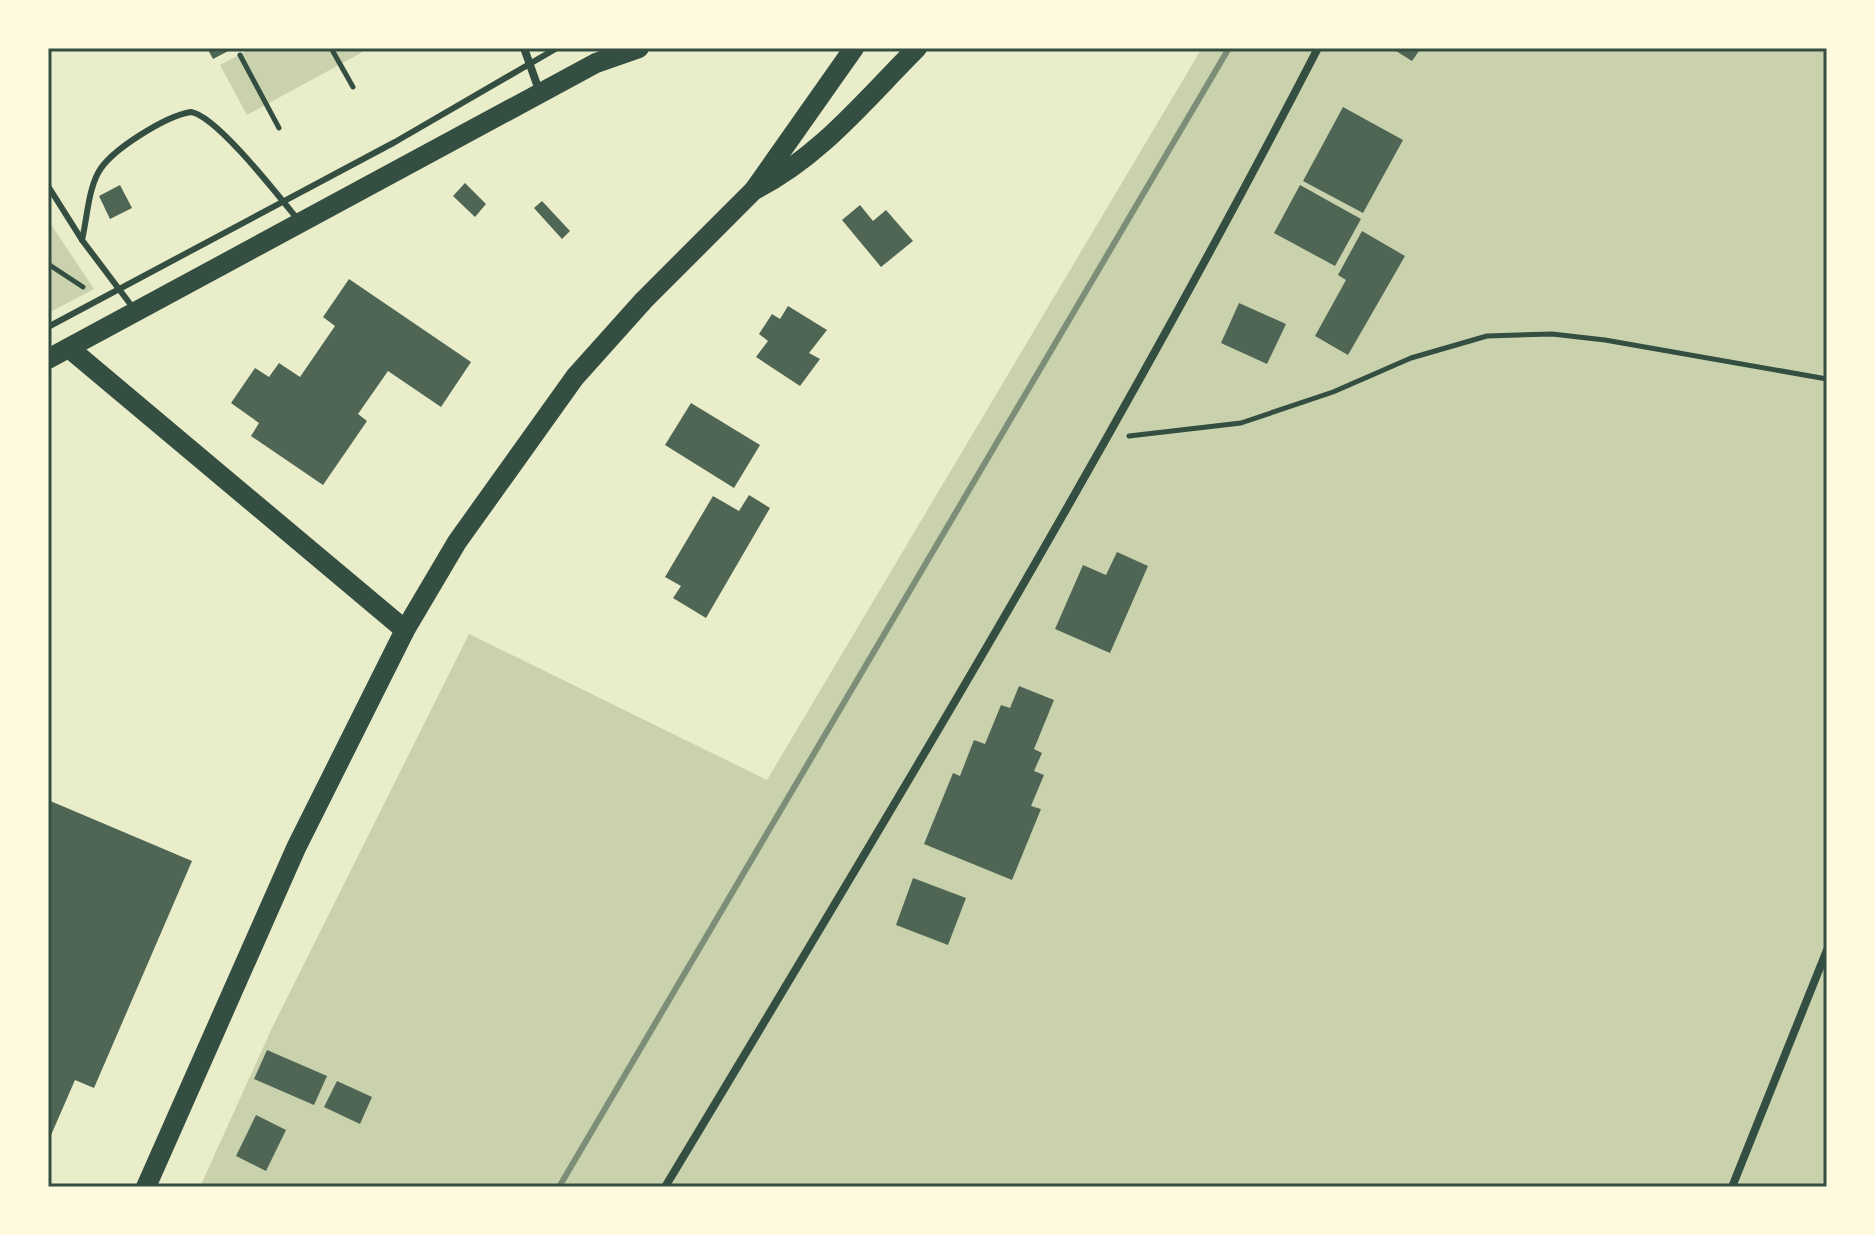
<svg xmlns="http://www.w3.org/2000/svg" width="1875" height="1235" font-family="'DejaVu Sans',sans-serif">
<rect width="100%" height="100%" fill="#e9edc9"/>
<!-- green -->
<g fill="#cad2ad">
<path d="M252,48H370L247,115L220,65Z"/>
<path d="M1202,48H1827V1187H200L272,1028L469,634L767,780Z"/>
<path d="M48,220L94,289L48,313Z"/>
</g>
<!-- building -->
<g fill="#4f6655">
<path d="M207,48H234L213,59Z"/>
<path d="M1398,48H1421L1412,61L1396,51Z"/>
<path d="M1343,107L1403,140L1363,213L1303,181Z"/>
<path d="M465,183L486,204L475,217L453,196Z"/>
<path d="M120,185L132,208L110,219L99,196Z"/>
<path d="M1300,185L1361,219L1335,266L1274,233Z"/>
<path d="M542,201L570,231L562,239L534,208Z"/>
<path d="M860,205L873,221L886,210L913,241L881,267L842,220Z"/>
<path d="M1362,231L1405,256L1348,355L1315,336L1346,280L1338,275Z"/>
<path d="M349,279L471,362L441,407L388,371L358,414L367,421L323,485L251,436L259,423L231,403L255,368L269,377L279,363L300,377L335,326L323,317Z"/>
<path d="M1239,303L1286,324L1267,364L1221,343Z"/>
<path d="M788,306L827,330L809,353L820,359L800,386L756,357L768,341L759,334L772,314L780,319Z"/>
<path d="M691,403L760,445L734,488L665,445Z"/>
<path d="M749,495L770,508L706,618L673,598L681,586L665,577L713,496L739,511Z"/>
<path d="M1117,552L1148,566L1110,653L1055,629L1083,565L1106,575Z"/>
<path d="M1019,686L1054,700L1034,749L1042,753L1034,771L1044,775L1031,806L1041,809L1012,880L924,844L953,773L960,776L974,740L985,744L1001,705L1010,708Z"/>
<path d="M48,800L192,861L94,1088L75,1080L48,1142Z"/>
<path d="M913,878L966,898L948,945L896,925Z"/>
<path d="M267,1050L327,1076L314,1105L254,1079Z"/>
<path d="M337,1081L372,1097L360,1124L324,1107Z"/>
<path d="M256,1115L286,1130L266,1171L236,1156Z"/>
</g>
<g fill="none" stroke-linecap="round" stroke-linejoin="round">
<!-- path -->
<g stroke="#344e41" stroke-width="5">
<path d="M331,48L353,87"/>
<path d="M240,55L279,128"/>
<path d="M48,264L83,287"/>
<path d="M1129,436L1241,423L1333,392L1411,358L1487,336L1552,334L1605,340L1827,379"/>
</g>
<!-- service -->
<g stroke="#344e41" stroke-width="6">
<path d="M48,186L82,240L134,309"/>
<path d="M82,240C87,219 88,192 98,173C110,150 166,116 191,112C217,116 280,198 299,221"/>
<path d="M48,327L395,142L557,48"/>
</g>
<!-- minor -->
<g stroke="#344e41" stroke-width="8">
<path d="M524,48L540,93"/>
<path d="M665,1187C891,812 1117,437 1318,48"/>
<path d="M1732,1187L1827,950"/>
</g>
<!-- primary -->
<g stroke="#344e41" stroke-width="20">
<path d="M754,190C819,158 866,99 917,48"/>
<path d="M69,348L405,630"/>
<path d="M48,359L596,63L639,48"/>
<path d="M146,1187L296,848L405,630L457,542L575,377L644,300L754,190L854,48"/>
</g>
<!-- rail -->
<path stroke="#7c8e77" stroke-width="6" d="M559,1187L1229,48"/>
</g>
<!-- border -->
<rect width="1875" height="1235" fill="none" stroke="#fefae0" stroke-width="100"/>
<rect x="50" y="50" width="1775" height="1135" fill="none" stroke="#344e41" stroke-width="3"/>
</svg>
